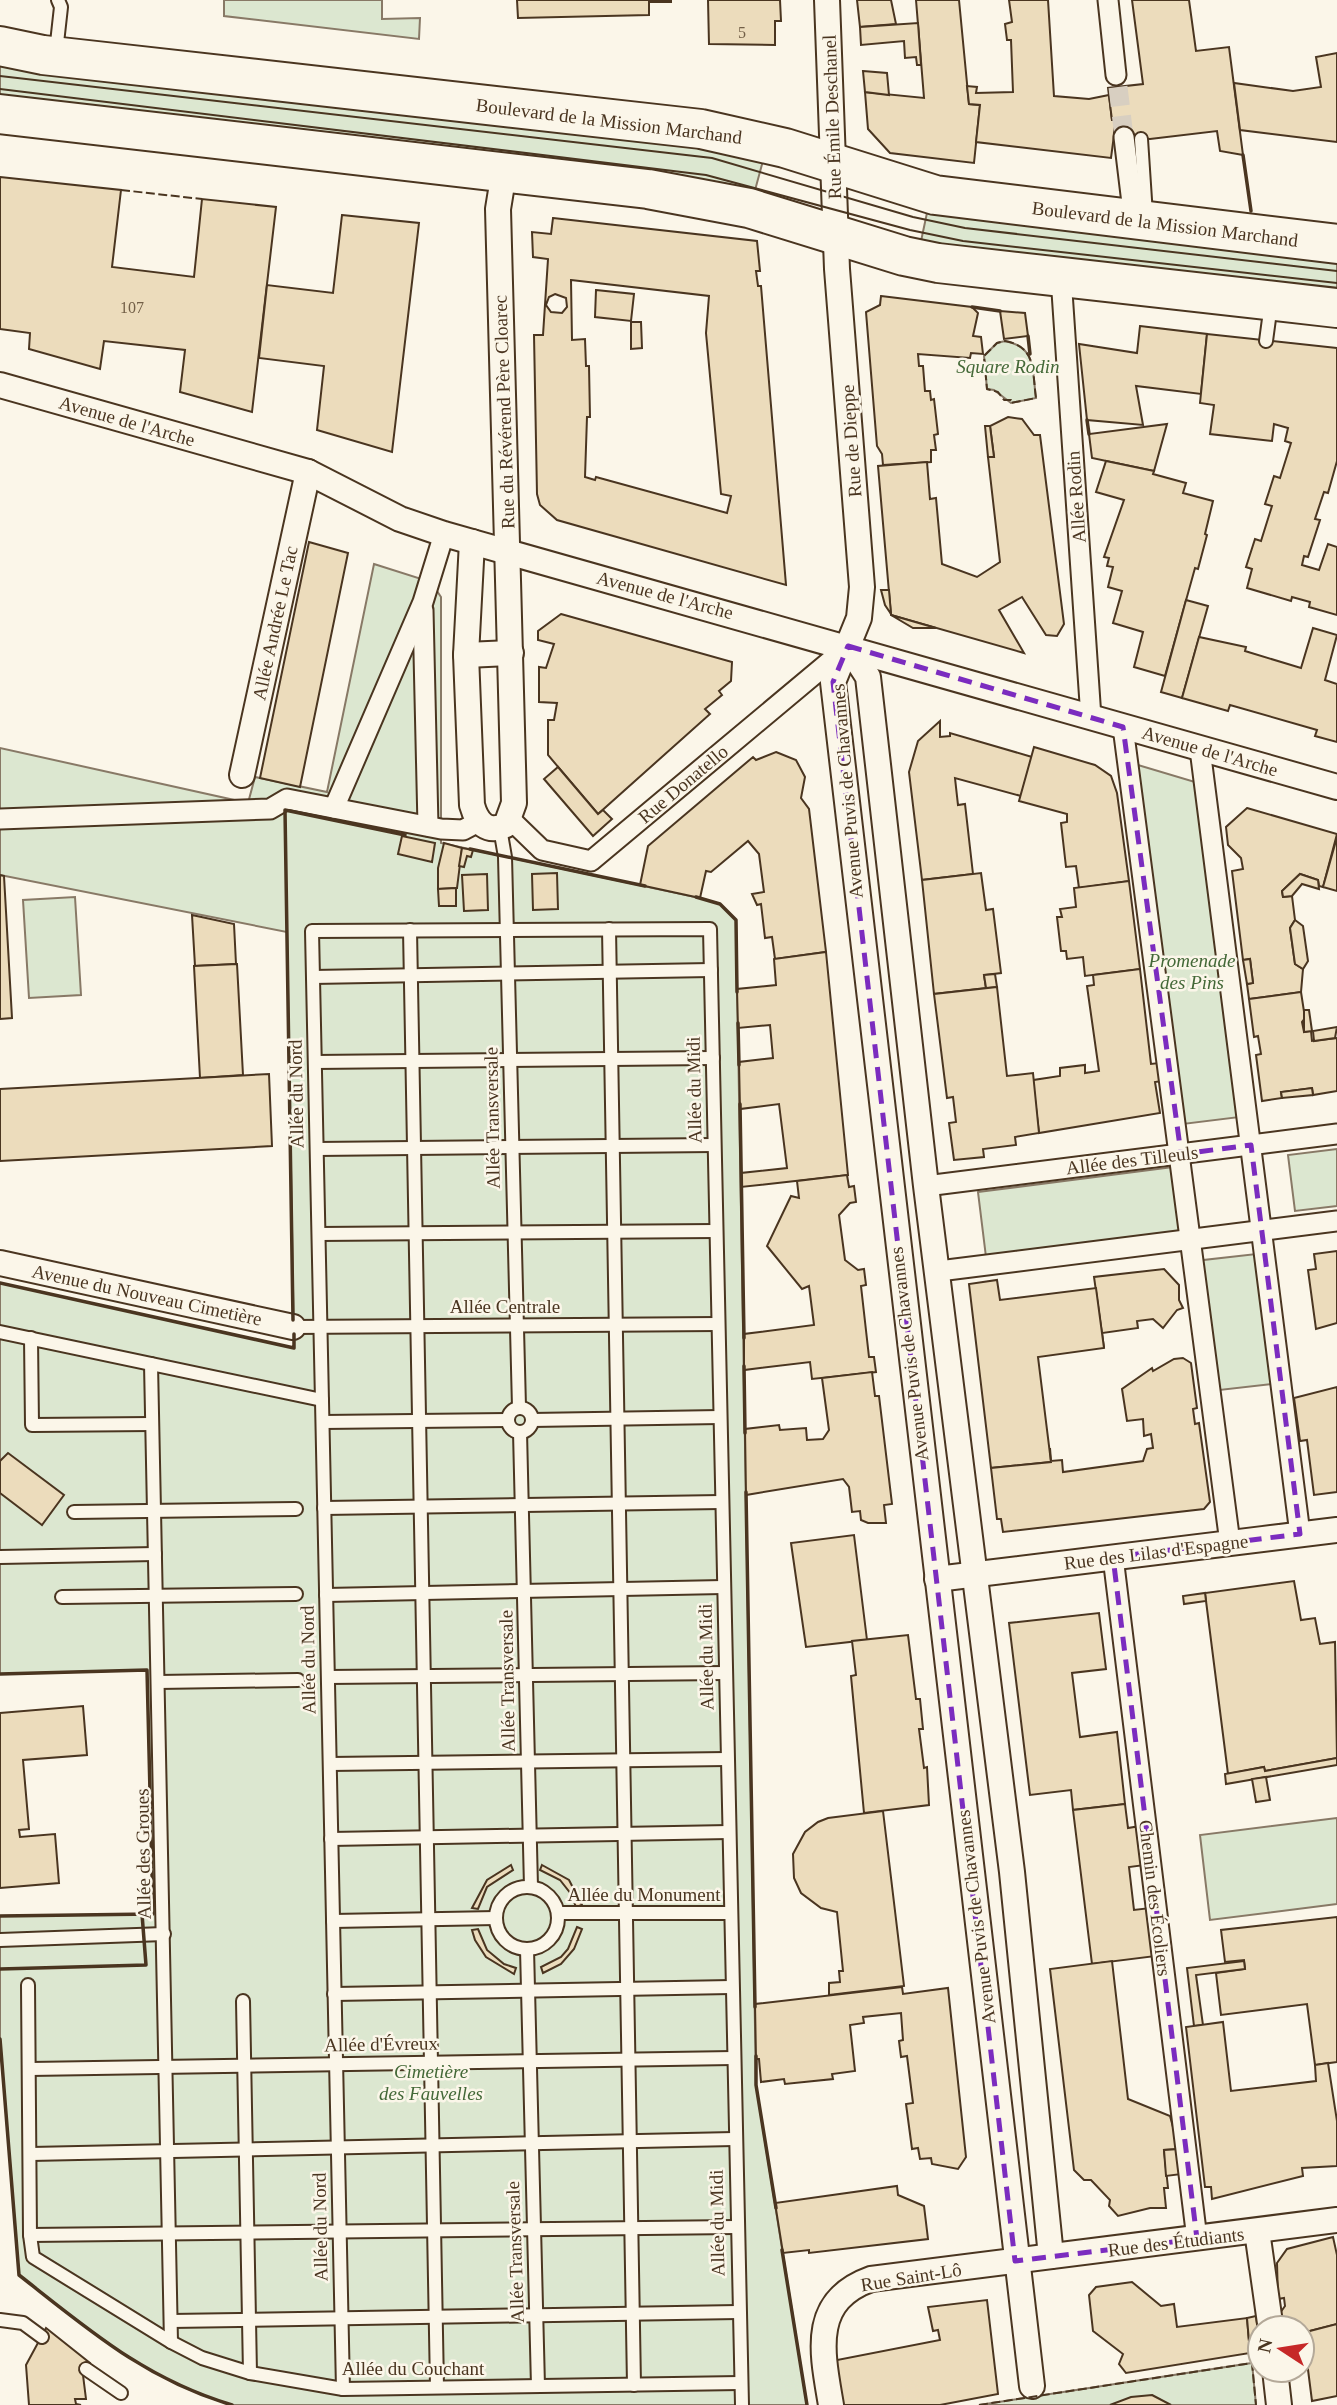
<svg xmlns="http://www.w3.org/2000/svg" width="1337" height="2405" font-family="Georgia,serif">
<rect width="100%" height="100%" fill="#fbf6e9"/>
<!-- green -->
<g fill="#dce7d0" stroke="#887966" stroke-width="2">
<path d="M224,0H382V19L420,18L419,39L224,16Z"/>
<path d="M0,61L685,138L764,157L754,194L0,102Z"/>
<path d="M928,208L1337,256V295L920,246Z"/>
<path d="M1005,341C1037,347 1032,371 1036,398L1011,403L994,390L987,389L984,356L997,343Z"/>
<path d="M374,564L431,582L441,597V843L700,898L720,904L736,920L756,2085L807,2405H232C145,2379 89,2330 19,2275L0,2039V1916L153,1914L147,1670L0,1674V1283L294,1348L287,932L0,875V748L248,803L255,777L327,792Z"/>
<path d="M1128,762L1205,785L1248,1116L1175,1125Z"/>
<path d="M75,897L81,995L29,998L23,900Z"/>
<path d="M1337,1149V1206L1295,1211L1288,1155Z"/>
<path d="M1173,1167L1181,1232L986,1257L978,1192Z"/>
<path d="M1265,1253L1281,1383L1211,1391L1195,1261Z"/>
<path d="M1337,1818V1904L1210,1920L1200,1835Z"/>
<path d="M1252,2363L1256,2405H979Z"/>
</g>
<!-- building -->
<g fill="#ecdcbc" stroke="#4a3520" stroke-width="2" fill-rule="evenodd">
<path d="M517,0H671V2H649V15L518,18Z"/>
<path d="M708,0H780L781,21H775V45L709,44Z"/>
<path d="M857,0H891L896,24L860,27Z"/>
<path d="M916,0H959L969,104L980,105L974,163L890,153L868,129L865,92L924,98Z"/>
<path d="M1009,0H1048L1054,96L1089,99L1109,95L1112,120H1116L1111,158L976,142L980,105L969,104L967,86L977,87L976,93L1013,92L1011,40H1007L1005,24L1012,22Z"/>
<path d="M1132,0H1189L1196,51L1229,47L1243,155L1220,151L1217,131L1150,139L1124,137L1114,133L1116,120H1112L1108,88L1143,84Z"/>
<path d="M918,23L921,65H917L916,57L905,58L904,41L861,45L860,27Z"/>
<path d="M1337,53V142L1240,130L1234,83L1293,91L1321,87L1316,57Z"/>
<path d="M863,71L887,73L889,95L865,92Z"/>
<path d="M0,177L121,190L112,267L194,277L202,199L276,207L252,412L180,392L185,350L104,341L100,369L29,349L30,333L0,329Z"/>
<path d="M342,215L419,223L392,452L317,430L324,366L259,358L267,285L333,293Z"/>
<path d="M553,218L757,241L760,271H756L758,286H761L786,585L557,520L540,505L537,494L534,335H543L548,259L533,257L532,232L551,234ZM571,280L709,296L706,333L721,494L731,496L727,513L596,477L595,480L585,477L587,417H590L589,366H586L585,339L572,340ZM555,294L566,298L567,307L562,313L551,312L546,305L549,297Z"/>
<path d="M596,290L634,294L631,321L595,317Z"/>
<path d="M881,296L972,307L978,313L973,336L981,337L983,354L971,353L970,358L918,354L919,366H923L925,391H930L931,400L934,399L938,434L934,435L936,450H931V462L883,465L882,454L877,446L866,312L880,305Z"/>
<path d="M1000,311L1025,313L1028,336L1004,339Z"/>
<path d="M631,322H641L642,348L631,349Z"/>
<path d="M1140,326L1207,334L1201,394L1136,386L1143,425L1087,420L1079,344L1137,353Z"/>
<path d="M1207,334L1337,348V461L1328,493L1324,492L1315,519L1320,520L1308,557L1304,556L1302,565L1319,570L1328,544L1337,547V615L1309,607L1310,602L1292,597L1291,601L1247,588L1252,569L1246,567L1255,539L1261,541L1272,506L1265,504L1274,476L1280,478L1291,443L1285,441L1288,428L1274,424L1272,441L1210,434L1214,405L1200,403Z"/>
<path d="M1008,417L1022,419L1034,435H1040L1064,624L1057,636L1046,635L1022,597L999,610L1024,653L891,615L878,466L927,462L930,499L936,498L942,564L977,577L1000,562L988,457H994L990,426Z"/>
<path d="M1167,424L1154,471L1092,458L1089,434Z"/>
<path d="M985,426H990L994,457H988Z"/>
<path d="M1106,461L1154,471L1153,474L1186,483L1183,493L1213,501L1205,534L1207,535L1198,569L1195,568L1165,676L1134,667L1143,632L1113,623L1122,591L1108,587L1113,567L1107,566L1109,558L1104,557L1124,500L1096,492Z"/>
<path d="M309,542L348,553L300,787L260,778Z"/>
<path d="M881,590H889L891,614L885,605Z"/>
<path d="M1186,600L1208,606L1182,698L1161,692Z"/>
<path d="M561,614L732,662L731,681L719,691L722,695L705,709L710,714L598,814L548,755V720H554L557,703L539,702V667L546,668L554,644L538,640V631Z"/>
<path d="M891,615L936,628H913Z"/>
<path d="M1313,628L1337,635L1325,680L1337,684V742L1315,736L1317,730L1230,705L1228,711L1182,698L1199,637L1246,647L1245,651L1301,668Z"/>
<path d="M940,721V737L950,736V733L1032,757L1021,796L955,778L958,805L965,804L973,874L922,880L909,772L918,741Z"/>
<path d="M1034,747L1095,765L1111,776L1117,793L1129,881L1079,888L1076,866L1066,867L1061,823L1067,822V814L1019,801Z"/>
<path d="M776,752L796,760L805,777L801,798L809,809L826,952L775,959L772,937L765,938L761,904L757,905L752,894L764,892L759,854L748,841L711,872L706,871L700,898L640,885L648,846L753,757L756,760Z"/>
<path d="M558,767L598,814L603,810L612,819L593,836L544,779Z"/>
<path d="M1247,808L1337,834L1323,887L1319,886L1318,880L1300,874L1282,891L1283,897L1292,896L1295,920L1290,928L1295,964L1303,969L1301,992L1249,999L1247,984L1253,983L1250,959L1243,960L1232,871L1243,869L1241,858L1228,845L1226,827Z"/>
<path d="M402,836L435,843L432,862L398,854Z"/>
<path d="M1337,837V891L1323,887Z"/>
<path d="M444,843L462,848L457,888L438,889V868Z"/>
<path d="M462,848L473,850L471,857L467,856L464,867L459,866Z"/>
<path d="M557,873L558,909L533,910L532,874Z"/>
<path d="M981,873L986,910L993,909L1001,973L984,975L986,988L934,994L922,880Z"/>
<path d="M487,874L488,910L464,911L462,875Z"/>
<path d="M1300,874L1318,880L1319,889L1302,884L1292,896L1283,897L1282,891Z"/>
<path d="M0,875L4,876L12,1018L0,1019Z"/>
<path d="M1129,881L1140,969L1085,976L1083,957L1067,959L1066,951H1061L1057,917H1062L1060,909L1076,907L1074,888Z"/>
<path d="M456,888V906H439L438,889Z"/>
<path d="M192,915L234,924L236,964L195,966Z"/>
<path d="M1295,920L1303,926L1308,961L1303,969L1295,964L1290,928Z"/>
<path d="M826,952L848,1175L741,1187V1173L787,1168L779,1104L740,1109L739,1062L773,1058L770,1025L738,1028L737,989L776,985L774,959Z"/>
<path d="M1250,959L1253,983L1247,984L1243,960Z"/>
<path d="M237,964L243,1075L200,1078L194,966Z"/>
<path d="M1140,969L1151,1064L1159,1063L1162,1081L1155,1082L1160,1113L1039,1133L1032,1074L1033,1080L1060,1076V1068L1085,1065V1073L1099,1071L1087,986L1094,985L1093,975Z"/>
<path d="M995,974L997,987L986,988L984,975Z"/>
<path d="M997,987L1007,1076L1033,1073L1039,1133L1015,1137L1016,1145L983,1149L984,1157L954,1160L949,1123L956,1122L953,1097L947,1098L934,994Z"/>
<path d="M1301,992L1305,1018L1302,1022L1304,1032L1311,1031L1312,1041L1337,1038V1091L1313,1095L1312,1088L1281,1092L1282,1098L1262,1101L1256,1055L1261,1054L1258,1036L1254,1037L1249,999Z"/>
<path d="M1304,1010H1309L1312,1031L1304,1032Z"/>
<path d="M1337,1027L1335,1038L1314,1041L1313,1031Z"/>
<path d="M269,1074L272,1146L0,1161V1089Z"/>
<path d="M1312,1088L1313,1095L1282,1098L1281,1092Z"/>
<path d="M847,1175L849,1187L854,1186L856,1202L850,1203L839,1215L845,1260L858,1270L864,1269L866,1285L861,1286L869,1357H874L876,1372L812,1379L810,1362L744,1370V1334L814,1325L809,1286L802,1289L767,1246L791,1196L799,1198L797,1181Z"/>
<path d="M1337,1251V1323L1316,1329L1308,1270L1316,1269L1314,1254Z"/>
<path d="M1164,1269L1179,1285V1300L1183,1308L1177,1310L1163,1328L1153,1319L1137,1321L1138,1328L1102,1333L1104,1348L1094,1277Z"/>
<path d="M997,1280L1000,1300L1096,1288L1104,1348L1038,1357L1051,1462L991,1468L969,1284Z"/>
<path d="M1183,1358L1191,1363L1197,1408L1193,1409L1195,1424L1199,1423L1210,1502L1204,1509L1003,1532L1001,1519H997L991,1468L1051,1462L1050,1448L1051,1461L1062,1460L1063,1472L1143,1461L1147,1449L1153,1448L1151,1434L1144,1436L1143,1419L1127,1421L1122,1389L1152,1368L1153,1371L1174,1359Z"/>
<path d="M872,1372L875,1396H879L892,1504L884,1505L886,1523H868L861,1520L860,1511L852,1512L849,1487L843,1479L746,1495L745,1429L779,1425L780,1430L806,1428L807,1440L823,1439L829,1430L822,1378Z"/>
<path d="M1337,1387V1492L1314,1495L1307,1440L1300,1441L1294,1398Z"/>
<path d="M8,1453L64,1495L42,1525L0,1493V1461Z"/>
<path d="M854,1535L867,1640L806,1647L791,1543Z"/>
<path d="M1294,1581L1301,1620L1315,1618L1320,1644L1335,1642L1337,1758L1265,1771L1264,1767L1228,1774L1205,1593Z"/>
<path d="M1205,1593L1206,1601L1184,1604L1183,1596Z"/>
<path d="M1099,1613L1106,1669L1072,1673L1080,1737L1117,1732L1125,1804L1073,1810L1071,1790L1030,1795L1009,1623Z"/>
<path d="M908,1635L916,1699H920L923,1729H919L924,1768L927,1767L929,1805L864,1813L851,1676L856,1675L852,1641Z"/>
<path d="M83,1706L87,1755L23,1760L29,1829L19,1830L20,1837L55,1834L59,1883L0,1888V1713Z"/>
<path d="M1337,1758V1765L1226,1784L1225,1774L1264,1767L1265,1771Z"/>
<path d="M1266,1777L1270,1800L1256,1802L1252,1779Z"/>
<path d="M1125,1804L1128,1828L1140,1826L1145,1865L1129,1867L1134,1910L1150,1908L1156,1956L1092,1964L1073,1810Z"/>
<path d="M883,1811L904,1986L829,1995V1983L840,1982L839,1971H843L837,1912L821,1908L801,1893L794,1878L793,1854L805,1832L818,1822L828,1818Z"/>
<path d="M511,1865L513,1870L487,1887L478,1909L472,1908L487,1880Z"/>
<path d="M542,1865L569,1880L582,1905L576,1907L571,1894L560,1880L540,1870Z"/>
<path d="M1337,1917V2062L1315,2065L1307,2004L1221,2015L1216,1973L1245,1969L1244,1960L1225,1962L1221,1930Z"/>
<path d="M577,1927L582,1929L574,1949L561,1964L543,1973L541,1967L561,1957L568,1949Z"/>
<path d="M478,1929L487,1950L504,1964L516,1968L514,1974L486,1957L475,1940L472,1930Z"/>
<path d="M1112,1961L1128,2099L1170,2116L1179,2149L1164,2150L1168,2188H1164L1166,2208H1150L1118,2216L1109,2206L1110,2200L1091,2180H1084L1074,2170L1050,1969Z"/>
<path d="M1244,1961L1245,1969L1196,1975L1203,2025L1194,2026L1187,1968Z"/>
<path d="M902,1987L903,1994L948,1988L966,2157L958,2169L932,2164L931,2158L920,2159L918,2148L912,2149L906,2104L913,2103L907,2056L901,2057L899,2041L903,2040L901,2013L863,2017L864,2023L850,2025L855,2071L832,2074L833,2079L785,2084L784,2079L761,2082L759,2059H756L755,2004Z"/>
<path d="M1223,2022L1231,2091L1316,2081L1315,2065L1328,2063L1337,2121V2166L1302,2168L1303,2176L1212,2199L1211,2187H1205L1186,2027Z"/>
<path d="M1179,2149L1182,2174L1166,2176L1164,2150Z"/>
<path d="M897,2186L898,2195L924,2206L928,2239L809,2253V2250L783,2253L775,2203Z"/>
<path d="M1333,2237L1337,2255V2324L1302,2333V2328H1281L1280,2313L1285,2306L1284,2298L1278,2299L1277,2263L1287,2249Z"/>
<path d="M1132,2282L1161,2306L1174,2304L1177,2327L1247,2318L1250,2353L1126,2373L1119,2364L1123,2354L1093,2331L1089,2295L1096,2287Z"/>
<path d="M987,2300L998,2394L940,2405H840L832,2361L940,2340L938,2330L933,2331L928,2307Z"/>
<path d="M1256,2316L1260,2348L1250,2353L1247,2318Z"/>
<path d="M1337,2324V2396L1312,2401L1306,2354L1311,2353L1306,2332Z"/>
<path d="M46,2328L90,2363L83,2375L86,2399H75L76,2404L81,2405H29L26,2365Z"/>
<path d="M1152,2395L1171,2405H1110L1131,2397Z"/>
</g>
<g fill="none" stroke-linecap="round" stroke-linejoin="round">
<!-- pedestrian-tunnel -->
<path stroke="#d8cfc1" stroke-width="19" stroke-dasharray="19 10" stroke-linecap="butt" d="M1118,87L1124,137"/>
<defs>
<g id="service">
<path d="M56,52L61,7L58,0"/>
<path d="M1141,139L1146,215"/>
<path d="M1266,341L1271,304"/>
<path d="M500,828L505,857L519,1407"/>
<path d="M609,929L634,2385"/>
<path d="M410,930L437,2387"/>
<path d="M313,977L711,970"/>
<path d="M315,1062L713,1058"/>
<path d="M317,1149L714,1145"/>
<path d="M319,1234L716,1231"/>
<path d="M293,1327L718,1324"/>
<path d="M0,1332L322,1400"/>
<path d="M31,1338L32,1425L152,1424"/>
<path d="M151,1364L171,2342"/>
<circle cx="520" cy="1420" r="12"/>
<path d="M532,1420L720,1417"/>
<path d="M323,1422L507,1420"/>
<path d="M520,1432L531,1887"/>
<path d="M324,1508L721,1502"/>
<path d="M74,1512L296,1509"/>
<path d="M0,1557L155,1554"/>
<path d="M326,1595L723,1587"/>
<path d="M62,1597L296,1594"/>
<path d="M328,1677L725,1673"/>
<path d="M158,1682L298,1680"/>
<path d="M330,1764L727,1759"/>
<path d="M331,1839L729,1832"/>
<circle cx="527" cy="1918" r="31"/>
<path d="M558,1913H730"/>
<path d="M333,1921L496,1918"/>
<path d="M0,1940L164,1934"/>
<path d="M527,1949L538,2386"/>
<path d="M28,1985L30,2235L33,2257L171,2342L202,2358L250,2373L343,2389L740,2383"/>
<path d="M334,1994L731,1987"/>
<path d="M243,2001L250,2373"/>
<path d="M30,2069L733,2058"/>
<path d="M31,2154L734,2139"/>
<path d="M30,2235L736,2227"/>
<path d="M0,2320L23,2323L42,2337"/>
<path d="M171,2321L738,2312"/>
<path d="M86,2369L121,2393"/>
<path d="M343,2389L312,931L710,929L742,2405"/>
</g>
<g id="pedestrian">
<path d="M1108,0L1116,75"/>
<path d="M1124,137L1132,203"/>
<path d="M1061,277L1091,718"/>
<path d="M423,610L428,826"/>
<path d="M1123,727L1230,1543"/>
<path d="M1200,749L1300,1534"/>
<path d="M334,808L423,602L444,534"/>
<path d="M0,819L270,809L287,799L441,829L463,830L478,822"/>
<path d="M510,819L542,850L591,861L847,647"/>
<path d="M926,1186L1337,1134"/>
<path d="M939,1271L1337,1221"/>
<path d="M1113,1557L1197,2239"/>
</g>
<g id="minor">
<path d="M827,0L837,269L862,587L859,618L833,682L1032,2386"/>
<path d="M0,385L308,472L400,519L444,534L1337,787"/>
<path d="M472,542L466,655L472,805C477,823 487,834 506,825L514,803L498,209L504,172"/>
<path d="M848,646L868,677L926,1186L1012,1872L1051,2256"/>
<path d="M466,655L511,653"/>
<path d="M242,775L308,472"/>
<path d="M0,1263L293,1327"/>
<path d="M937,1579L1337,1530"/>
<path d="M1257,2231L1270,2323"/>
<path d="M1275,2370L1279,2405"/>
<path d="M831,2405C822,2352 810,2301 871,2279L1337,2220"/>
</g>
<g id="primary">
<path d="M0,46L43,55L701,129L785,148L935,195L1337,244"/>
<path d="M0,114L648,189L749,208L904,256L938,263L1337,308"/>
</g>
</defs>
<!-- service casing -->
<use href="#service" stroke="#4a3520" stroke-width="16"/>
<!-- pedestrian casing -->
<use href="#pedestrian" stroke="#4a3520" stroke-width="23"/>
<!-- minor casing -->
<use href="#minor" stroke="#4a3520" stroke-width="28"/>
<!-- primary casing -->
<use href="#primary" stroke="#4a3520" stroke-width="42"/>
<!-- service -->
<use href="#service" stroke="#fbf6e9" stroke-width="12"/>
<!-- pedestrian -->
<use href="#pedestrian" stroke="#fbf6e9" stroke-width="19"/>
<!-- minor -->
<use href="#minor" stroke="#fbf6e9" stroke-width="24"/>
<!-- primary -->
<use href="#primary" stroke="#fbf6e9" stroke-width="38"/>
<!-- tram -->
<g stroke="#4a3520" stroke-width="2">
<path d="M0,76L712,158L913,217L965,228L1337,271"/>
<path d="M0,89L706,175L910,230L963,241L1337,283"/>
</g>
<!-- fence -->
<g stroke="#4a3520" stroke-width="2" stroke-dasharray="9 3.5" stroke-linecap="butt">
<path d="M121,190L202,199"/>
<path d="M1005,341C1037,347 1032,371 1036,398L1011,403V400H1004L998,392L987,389L984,356L997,343Z"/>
<path d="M979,2405L1252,2363L1256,2405"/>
</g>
<!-- wall -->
<g stroke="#4a3520" stroke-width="3.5">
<path d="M1243,155L1251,211"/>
<path d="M972,307L1000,311"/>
<path d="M1028,336L1030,354"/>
<path d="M1087,420L1089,434"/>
<path d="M470,849L645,886"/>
<path d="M696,897L720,904L736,920L737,992"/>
<path d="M738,1023L739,1065"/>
<path d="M740,1104L744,1338"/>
<path d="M0,1283L294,1348V1334"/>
<path d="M293,1320L285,810L405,835"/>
<path d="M744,1366L745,1433"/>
<path d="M746,1492L755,2007"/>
<path d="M0,1674L147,1670L153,1914L0,1916"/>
<path d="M0,1969L146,1965L142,1914"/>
<path d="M0,2039L19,2275C89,2330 145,2379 232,2405"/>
<path d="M756,2056V2085L776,2208"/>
<path d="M782,2250L807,2405"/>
</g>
</g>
<!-- marked area -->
<path fill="none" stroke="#7b2cbf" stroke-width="5" stroke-dasharray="14 9" stroke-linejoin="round" d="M848,646L1123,727L1181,1154L1251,1145L1300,1534L1113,1557L1197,2239L1015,2261L833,682Z"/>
<g text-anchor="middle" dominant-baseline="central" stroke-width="5" stroke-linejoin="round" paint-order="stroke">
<!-- number labels -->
<g font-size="16" fill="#725f47">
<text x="742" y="32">5</text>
<text x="132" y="307">107</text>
</g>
<!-- street labels -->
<g font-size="19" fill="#4a3520" stroke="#fbf6e9">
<text transform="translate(832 117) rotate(-92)">Rue Émile Deschanel</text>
<text transform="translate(609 121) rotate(7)">Boulevard de la Mission Marchand</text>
<text transform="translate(1165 224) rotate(7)">Boulevard de la Mission Marchand</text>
<text transform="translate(504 412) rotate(-92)">Rue du Révérend Père Cloarec</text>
<text transform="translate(127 421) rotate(16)">Avenue de l'Arche</text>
<text transform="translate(851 441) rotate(-94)">Rue de Dieppe</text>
<text transform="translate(1076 497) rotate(-94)">Allée Rodin</text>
<text transform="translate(665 595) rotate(15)">Avenue de l'Arche</text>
<text transform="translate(275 623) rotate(-78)">Allée Andrée Le Tac</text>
<text transform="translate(1210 751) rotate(16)">Avenue de l'Arche</text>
<text transform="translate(683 784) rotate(-40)">Rue Donatello</text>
<text transform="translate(847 791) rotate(-95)">Avenue Puvis de Chavannes</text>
<text transform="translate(694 1090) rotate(-91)">Allée du Midi</text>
<text transform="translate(296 1094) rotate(-91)">Allée du Nord</text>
<text transform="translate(492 1118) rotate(-91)">Allée Transversale</text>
<text transform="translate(1132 1160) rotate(-7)">Allée des Tilleuls</text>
<text transform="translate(147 1295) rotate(12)">Avenue du Nouveau Cimetière</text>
<text x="505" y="1306">Allée Centrale</text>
<text transform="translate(909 1354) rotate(-97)">Avenue Puvis de Chavannes</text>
<text transform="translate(1156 1552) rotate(-7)">Rue des Lilas d'Espagne</text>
<text transform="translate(706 1657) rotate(-91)">Allée du Midi</text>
<text transform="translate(308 1660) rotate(-91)">Allée du Nord</text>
<text transform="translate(507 1681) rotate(-91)">Allée Transversale</text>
<text transform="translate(143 1854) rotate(-91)">Allée des Groues</text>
<text x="644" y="1894">Allée du Monument</text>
<text transform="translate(1155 1898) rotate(83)">Chemin des Écoliers</text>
<text transform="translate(976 1917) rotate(-97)">Avenue Puvis de Chavannes</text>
<text transform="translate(381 2044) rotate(-1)">Allée d'Évreux</text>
<text transform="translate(717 2223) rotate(-91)">Allée du Midi</text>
<text transform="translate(320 2227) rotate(-91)">Allée du Nord</text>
<text transform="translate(1176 2242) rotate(-7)">Rue des Étudiants</text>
<text transform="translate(515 2252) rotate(-92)">Allée Transversale</text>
<text transform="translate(911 2277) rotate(-9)">Rue Saint-Lô</text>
<text x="413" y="2368">Allée du Couchant</text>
</g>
<!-- park labels -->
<g font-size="19" font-style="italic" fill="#436837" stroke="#fbf6e9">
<text x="1008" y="366">Square Rodin</text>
<text x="1192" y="960">Promenade<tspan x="1192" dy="22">des Pins</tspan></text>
<text x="431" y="2071">Cimetière<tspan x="431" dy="22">des Fauvelles</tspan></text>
</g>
</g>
<!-- north arrow -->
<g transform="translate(1281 2349) rotate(282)"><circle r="33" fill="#fbf6e9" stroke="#b4a999" stroke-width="2"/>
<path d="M0-5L12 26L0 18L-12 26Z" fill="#c62828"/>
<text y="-10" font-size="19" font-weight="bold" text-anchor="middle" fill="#4a3520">N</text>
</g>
</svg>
